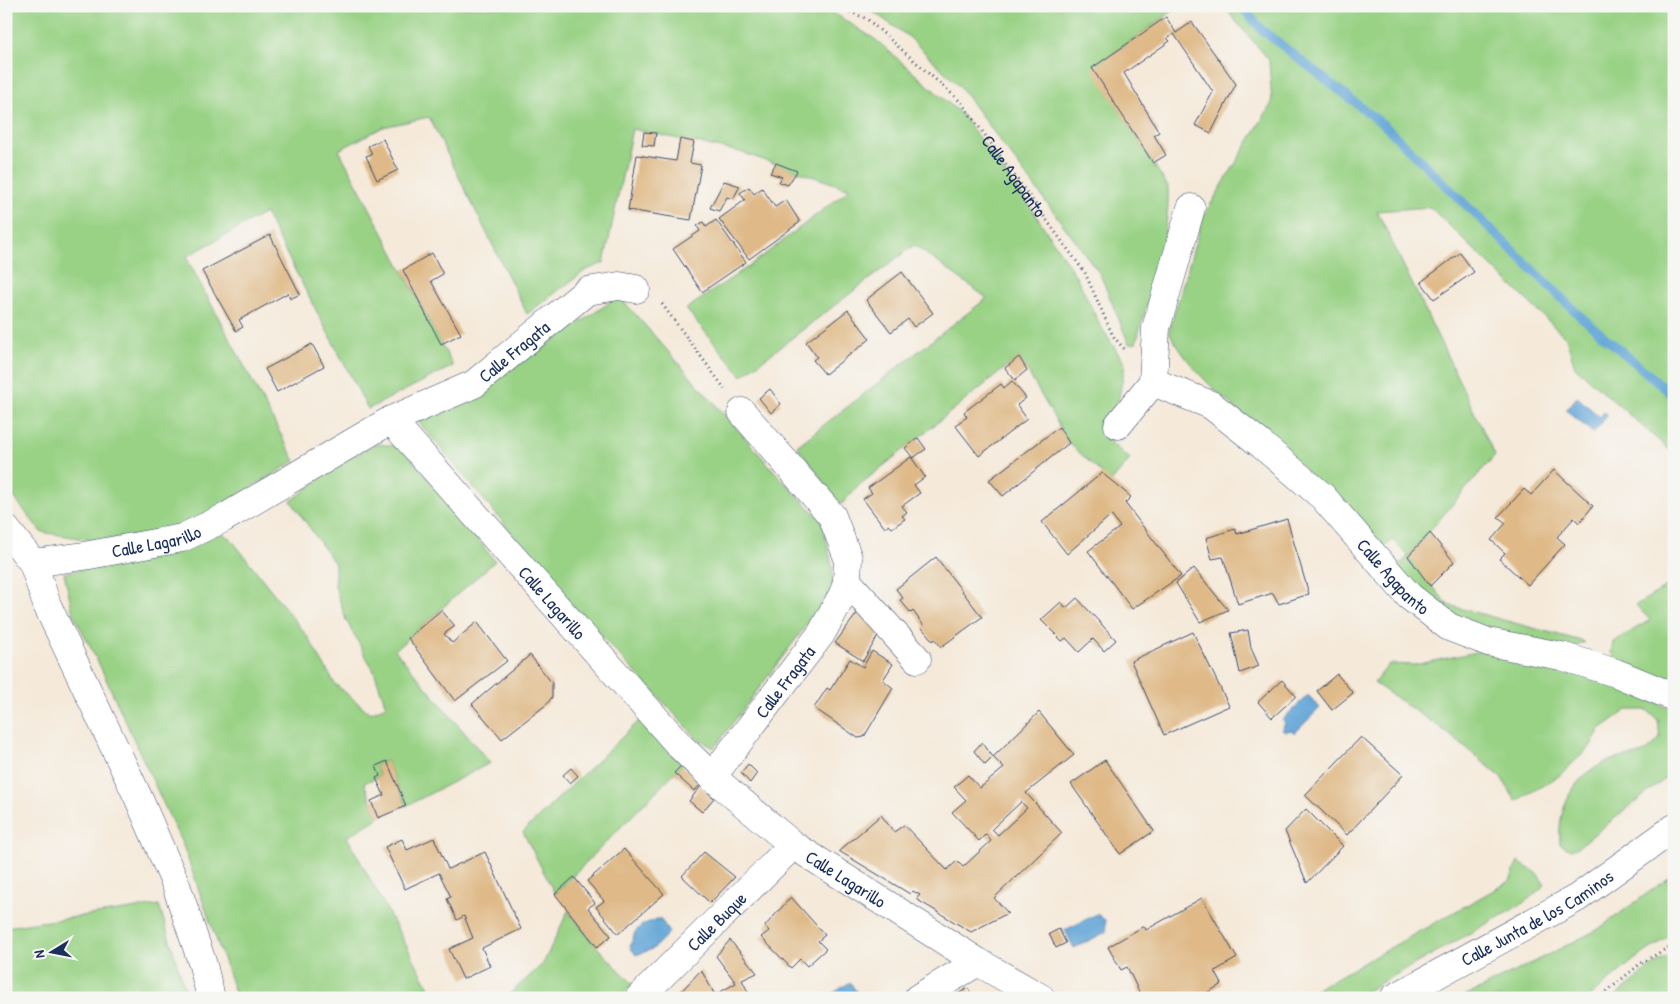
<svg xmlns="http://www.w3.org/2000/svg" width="1680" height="1004" font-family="'Patrick Hand',sans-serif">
<rect width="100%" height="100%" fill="#f6f6f2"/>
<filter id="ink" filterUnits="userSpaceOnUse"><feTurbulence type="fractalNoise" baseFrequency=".02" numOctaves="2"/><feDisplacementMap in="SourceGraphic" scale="10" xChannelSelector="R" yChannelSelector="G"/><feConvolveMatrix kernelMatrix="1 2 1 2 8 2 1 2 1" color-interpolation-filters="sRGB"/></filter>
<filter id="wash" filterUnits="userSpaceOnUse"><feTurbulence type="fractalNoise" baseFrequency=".0096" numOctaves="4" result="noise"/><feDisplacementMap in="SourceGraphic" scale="20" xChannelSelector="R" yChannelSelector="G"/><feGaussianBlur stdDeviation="1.12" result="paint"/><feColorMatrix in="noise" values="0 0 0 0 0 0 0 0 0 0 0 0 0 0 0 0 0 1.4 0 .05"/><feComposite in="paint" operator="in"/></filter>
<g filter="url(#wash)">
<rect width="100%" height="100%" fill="#f5e9d9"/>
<!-- green -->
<g fill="#99d285" stroke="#5a8072">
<path d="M6,6L826,8L876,40L961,114L1032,209L1077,278L1100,325L1125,364L1111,443L1130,459L1111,482L1069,443L1019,357L857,487L841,505L797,446L987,298L914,245L742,376L686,309L755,262L850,189L740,152L632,129L604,263L586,270L527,314L429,117L383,127L339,150L453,366L368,409L265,213L186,257L295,461L183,529L97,541L41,532L6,487Z"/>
<path d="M865,6H1180L1093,68L1168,187C1170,240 1150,292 1136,343L1129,344L1100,274L960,87L909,37Z"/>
<path d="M1223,6H1674V454L1575,367L1566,338L1430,207L1377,211L1495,455L1408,556L1448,605L1585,642L1571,649L1460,621L1395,571L1408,556L1393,540L1380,551C1345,515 1311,476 1273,442C1234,406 1196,380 1169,332L1203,217L1272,103L1269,60Z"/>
<path d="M619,296L776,473L822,521L833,570L832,591L714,748L698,739L574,607L417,420L479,392Z"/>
<path d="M377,444L402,447L495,561L395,650L490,763L406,806L387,761L376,766L380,776L364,783L378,818L347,837L435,998H237L184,848L99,664L73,613L64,573L153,556L221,533L231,539L307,636L335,684L370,713L386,706L374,671L346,620L335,586V564L291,501L346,459Z"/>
<path d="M1674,582V684L1619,663L1611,652L1613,642L1650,620L1636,605Z"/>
<path d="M1481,651L1582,672L1674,710V772L1578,847L1570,850L1560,844C1557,806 1574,773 1612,760C1622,756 1633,757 1643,753C1649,750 1655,743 1660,738L1658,720L1647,710H1627L1600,729L1590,747L1559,776L1516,801L1501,777L1445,731L1374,683L1389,664L1414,665Z"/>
<path d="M640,720L682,765L555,894L523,832Z"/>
<path d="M1518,862L1537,873L1545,885L1524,903L1354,998H1300L1510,881Z"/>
<path d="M1674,874V933L1634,960L1588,998H1462L1597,930Z"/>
<path d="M159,905L188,998H6V927Z"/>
<path d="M568,911L597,947L634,985L617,998H505L543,964Z"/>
<path d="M1674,953V998H1613L1651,967Z"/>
</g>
<!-- water -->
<g fill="#62a5d7" stroke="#3e6a9a">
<path d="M1577,397L1600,417L1604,412L1608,415L1593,433L1566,410Z"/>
<path d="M1308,695L1320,708L1295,733L1291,730L1285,732L1282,730L1285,723L1282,720Z"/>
<path d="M1097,914L1105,920L1106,932L1074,948L1065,930Z"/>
<path d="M657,919H661L669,933L653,949L636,955L630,947L635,932L642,925Z"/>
<path d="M850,982L859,996L857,998H826Z"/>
</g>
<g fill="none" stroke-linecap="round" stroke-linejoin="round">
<!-- stream -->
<path stroke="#62a5d7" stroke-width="9" d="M1241,6L1262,30L1384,125L1579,315L1674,396"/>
</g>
<g id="blocks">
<!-- building -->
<g fill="#dfb987" fill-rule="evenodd">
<path d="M1166,17L1176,33L1192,22L1236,84L1211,133L1195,125L1213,92L1174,34L1167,38L1170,41L1124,73L1159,132L1154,135L1166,155L1153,163L1092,68Z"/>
<path d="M644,132L656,133L654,146L642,145Z"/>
<path d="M383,139L398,170L377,180L366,156L372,154L368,146Z"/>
<path d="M680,139L694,142L690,163L701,165L691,220L628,210L637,155L676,161Z"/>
<path d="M776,163L797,171L788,185L779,182L782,177L770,173Z"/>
<path d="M724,181L740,186L733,199L727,197L719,211L710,208Z"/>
<path d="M749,187L754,194L762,188L775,207L786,200L800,222L749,259L719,219L745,200L740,193Z"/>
<path d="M716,220L746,262L702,292L673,249L700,231L697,226L703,222L706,227Z"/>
<path d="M270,235L300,294L290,299L288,293L239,320L243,327L236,331L202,271Z"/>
<path d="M432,253L443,274L431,281L461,334L441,344L403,270Z"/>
<path d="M1460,253L1474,272L1434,299L1421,282Z"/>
<path d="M902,272L933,313L914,327L908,319L891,332L866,300Z"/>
<path d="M848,310L870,339L825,374L813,360L817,357L806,342Z"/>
<path d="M312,344L324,366L277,392L265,369Z"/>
<path d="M1019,357L1027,370L1015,380L1005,368Z"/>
<path d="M1012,381L1026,398L1017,405L1027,419L979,456L955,425L967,417L964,412L1001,384L1004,388Z"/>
<path d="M770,389L781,404L771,413L759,398Z"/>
<path d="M1059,427L1069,443L1003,496L989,480Z"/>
<path d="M918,438L926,449L913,458L905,448Z"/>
<path d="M911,457L925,477L914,485L920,493L902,506L907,512L902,516L905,519L892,528L889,525L885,528L863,499L872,493L868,488Z"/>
<path d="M1554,470L1593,506L1579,523L1574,518L1557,537L1565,544L1528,585L1499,559L1505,553L1491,540L1506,523L1498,517L1524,489L1531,495Z"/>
<path d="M1102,473L1131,497L1125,503L1181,576L1132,609L1088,551L1120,527L1111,515L1067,554L1042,522Z"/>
<path d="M1287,519L1309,594L1279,604L1273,593L1238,604L1223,557L1212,559L1206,538L1235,529L1237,534Z"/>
<path d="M1430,533L1454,562L1430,586L1408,556Z"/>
<path d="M936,557L982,617L941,647L935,639L933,641L922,628L924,626L913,611L911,613L900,600L903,598L896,589Z"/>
<path d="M1194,568L1228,610L1200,622L1176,583Z"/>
<path d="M1077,598L1116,640L1104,651L1093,639L1079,652L1066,638L1062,641L1041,620L1061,602L1066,608Z"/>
<path d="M861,608L880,633L863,661L835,643Z"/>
<path d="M441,610L455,626L444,634L452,643L477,622L507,661L455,701L408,638Z"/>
<path d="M1248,630L1251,648L1259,666L1240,673L1231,633Z"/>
<path d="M1193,632L1229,706L1164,735L1131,661Z"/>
<path d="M872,651L893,664L883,680L893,688L864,737L858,738L814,708L827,688L830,690L850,659L863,667Z"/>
<path d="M530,655L552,683V697L547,704L502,739L472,704Z"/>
<path d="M1337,674L1353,693L1332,710L1317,691Z"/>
<path d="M1282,680L1296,696L1272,718L1258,702Z"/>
<path d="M1039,712L1074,755L1026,793L1062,833L994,898L1008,913L971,932L916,899L920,895L913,891L910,894L839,851L881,815L894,832L904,825L947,870L957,861L963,867L991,841L986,834L979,841L952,812L966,800L954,787L968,775L980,788L1004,768L993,757L985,765L974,751L982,742L993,757ZM1021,802L1027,808L998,835L992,829Z"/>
<path d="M1361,737L1403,775L1347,835L1305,795Z"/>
<path d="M1105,760L1154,831L1120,854L1071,784Z"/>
<path d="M387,761L406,806L378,818L371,801L384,795L376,778L380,776L376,766Z"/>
<path d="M748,764L757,773L750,783L741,773Z"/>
<path d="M682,765L702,783L694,791L674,773Z"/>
<path d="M571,768L578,776L570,783L563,775Z"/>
<path d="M701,786L714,798L702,812L689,801Z"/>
<path d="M1306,809L1343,846L1307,883L1285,831Z"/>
<path d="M434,838L448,869L485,852L521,929L482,948L490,966L463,979L449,949L473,938L464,916L457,920L447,899L451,897L439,873L405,889L385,847L402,839L407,850Z"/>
<path d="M624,849L664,894L618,934L596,907L604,901L587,881Z"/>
<path d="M704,852L735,877L710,903L682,876Z"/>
<path d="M574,877L595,903L588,908L611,936L597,947L555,894Z"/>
<path d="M791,897L825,935L818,941L826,949L807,966L800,959L791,968L761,937L769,931L765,926Z"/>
<path d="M1202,898L1237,958L1215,971L1222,984L1198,998H1142L1127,967L1121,970L1108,947L1144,926L1146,930Z"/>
<path d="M1059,929L1066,943L1056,948L1049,934Z"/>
<path d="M730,940L757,973L742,980L751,998H675L701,970L715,995L736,983L716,956Z"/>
<path d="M968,988L974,998H951Z"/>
</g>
</g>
</g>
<g filter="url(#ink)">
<use href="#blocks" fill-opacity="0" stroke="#3c4b70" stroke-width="1"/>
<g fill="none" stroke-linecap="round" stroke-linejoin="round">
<defs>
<g id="minor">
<path d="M1153,382L1156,328L1191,208"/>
<path id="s2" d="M391,420L474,384L587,291L619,286L636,289"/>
<path id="s3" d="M1118,425L1153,382L1211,405L1262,445L1323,497L1409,596L1449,627L1488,642L1561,656L1616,673L1674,697"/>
<path d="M6,529L33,563L47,605L138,797L176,885L203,965L211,998"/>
<path id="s4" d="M33,563L84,556L182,538L224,518L391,420L681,747L712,777L793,845L978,962L1041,998"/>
<path d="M847,581L917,659"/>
<path id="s5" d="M712,777L821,634L844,592L847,581L848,558L832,516L742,412"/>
<path id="s6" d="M639,998L793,845"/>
<path d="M918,998L978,962"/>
</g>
<g id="secondary">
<path id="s7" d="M1394,998L1577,898L1674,828"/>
</g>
</defs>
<!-- minor casing -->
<use href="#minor" stroke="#3c4b70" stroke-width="29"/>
<!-- secondary casing -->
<use href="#secondary" stroke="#3c4b70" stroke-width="29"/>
<!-- path -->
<g stroke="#3c4b70" stroke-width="3" stroke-dasharray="1 4" stroke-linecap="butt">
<path id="s1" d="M836,6L867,19L961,102L1085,273L1113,336L1125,350"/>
<path d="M662,304L725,389"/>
<path d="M1599,998L1640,964L1674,944"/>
</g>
<!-- minor -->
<use href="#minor" stroke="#fff" stroke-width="28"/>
<!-- secondary -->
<use href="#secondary" stroke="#fff" stroke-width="28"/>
</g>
</g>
<g text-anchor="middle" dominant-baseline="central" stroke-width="4" stroke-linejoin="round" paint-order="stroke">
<!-- street labels -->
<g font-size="18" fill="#1b2f5e" stroke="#f6f6f2">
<text stroke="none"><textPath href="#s1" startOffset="250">Calle Agapanto</textPath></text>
<text stroke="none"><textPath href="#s2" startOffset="142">Calle Fragata</textPath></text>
<text stroke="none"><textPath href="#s4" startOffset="125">Calle Lagarillo</textPath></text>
<text stroke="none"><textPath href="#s3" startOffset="369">Calle Agapanto</textPath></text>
<text stroke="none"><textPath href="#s4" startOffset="635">Calle Lagarillo</textPath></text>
<text stroke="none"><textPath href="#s5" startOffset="120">Calle Fragata</textPath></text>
<text stroke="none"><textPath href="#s4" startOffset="1040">Calle Lagarillo</textPath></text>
<text stroke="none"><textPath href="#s7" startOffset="164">Calle Junta de los Caminos</textPath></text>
<text stroke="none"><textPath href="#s6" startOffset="109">Calle Buque</textPath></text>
</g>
</g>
<!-- margin -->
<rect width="1680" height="1004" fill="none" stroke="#f6f6f2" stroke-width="25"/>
<!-- north arrow -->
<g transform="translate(52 952) rotate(260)" stroke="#f6f6f2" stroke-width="4" paint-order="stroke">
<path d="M0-4L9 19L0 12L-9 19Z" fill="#1b2f5e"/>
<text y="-8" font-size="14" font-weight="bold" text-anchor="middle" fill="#1b2f5e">N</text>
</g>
</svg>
